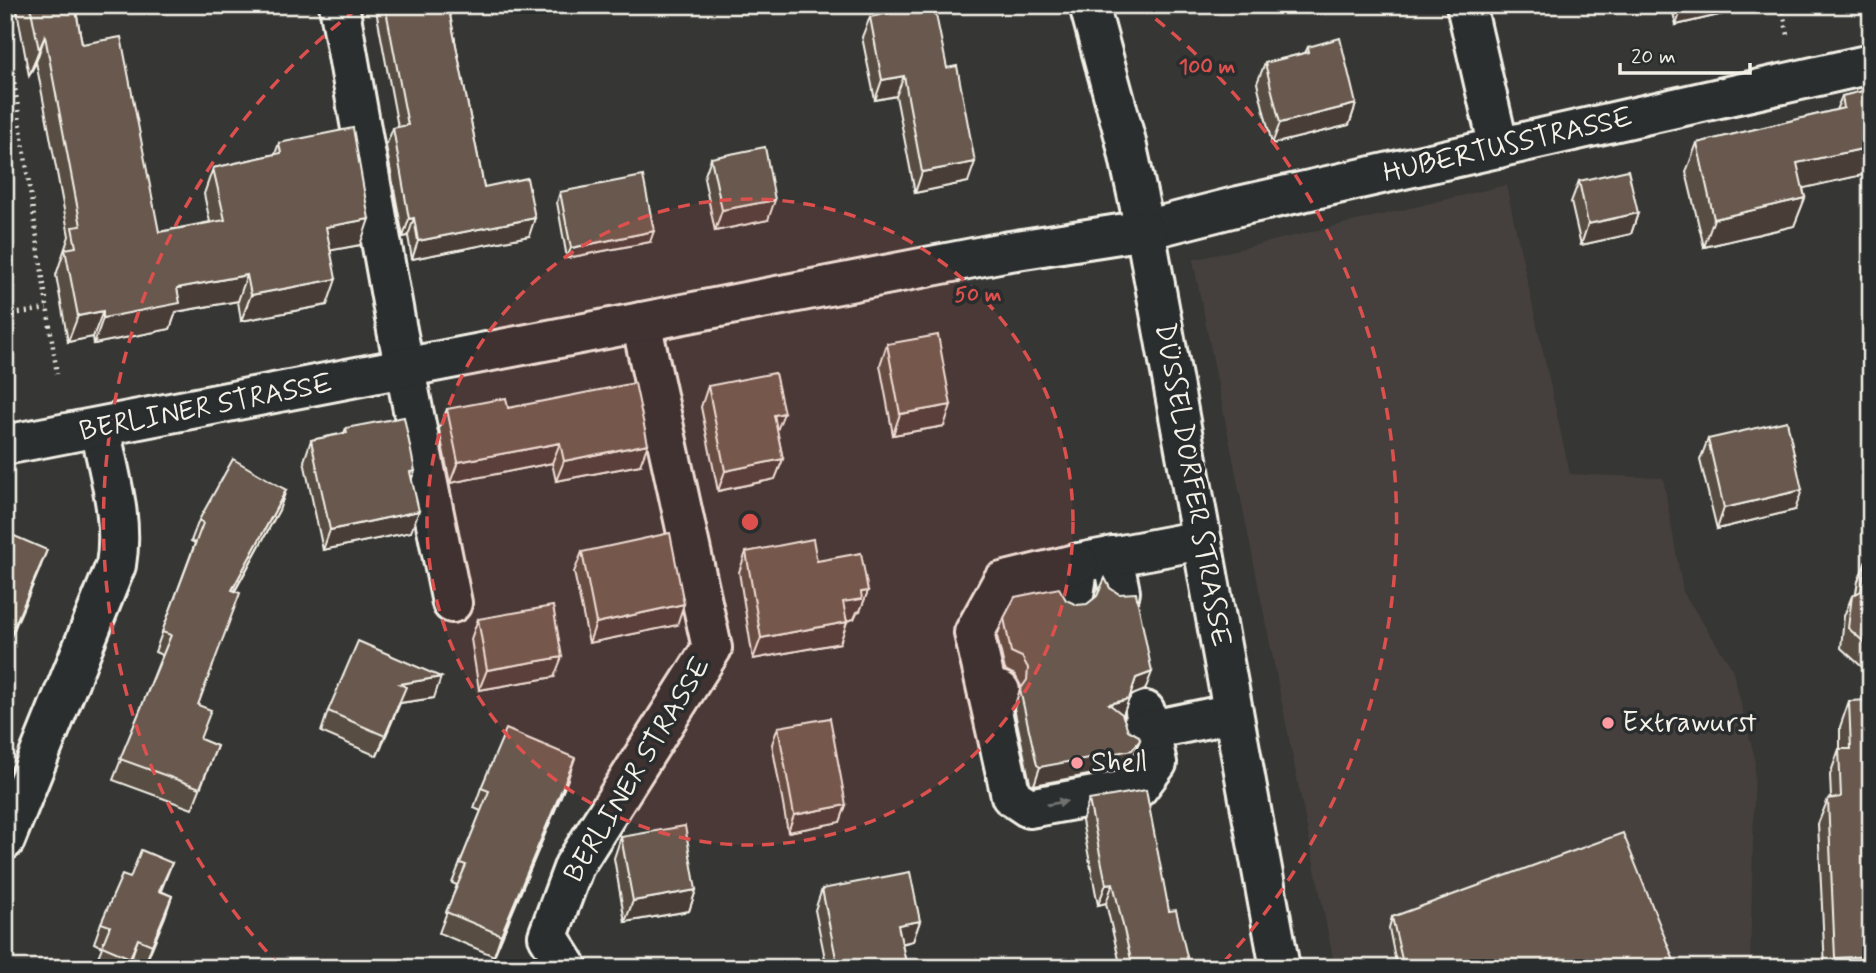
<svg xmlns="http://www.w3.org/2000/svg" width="1876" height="973" font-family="Mynerve,sans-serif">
<rect width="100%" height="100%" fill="#363634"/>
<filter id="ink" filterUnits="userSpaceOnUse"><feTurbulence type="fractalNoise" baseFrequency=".0143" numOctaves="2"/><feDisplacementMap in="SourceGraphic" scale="14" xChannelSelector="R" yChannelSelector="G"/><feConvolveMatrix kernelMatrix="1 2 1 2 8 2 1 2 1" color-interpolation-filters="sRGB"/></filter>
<g filter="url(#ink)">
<!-- built -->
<path fill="#45403c" d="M1506,185L1570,474L1663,478L1683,592L1732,668L1755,759L1750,968H1335L1193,260Z"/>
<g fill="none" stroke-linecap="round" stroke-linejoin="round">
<defs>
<g id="minor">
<path d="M339,5L397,330L452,603"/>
<path d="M1089,5L1125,138L1145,230L1239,206L1871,64"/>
<path d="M1466,5L1499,148"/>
<path d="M1113,556L1120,592"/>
<path d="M1073,601L1079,563L1201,540"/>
<path d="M1000,691L988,694L1011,796L1029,808L1138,788L1157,763L1145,711"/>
<path d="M988,694L974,633L1002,582L1079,563"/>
<path d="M1137,733L1233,713"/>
<path d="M5,840L116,565C124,519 109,474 100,428"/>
<path d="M567,966L548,936L574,866L712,648L641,322"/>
</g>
<path id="major" d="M5,445L1004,252L1145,230L1280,968"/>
</defs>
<!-- minor casing -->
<use href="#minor" stroke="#f4f1e8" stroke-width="44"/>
<!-- major casing -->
<use href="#major" stroke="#f4f1e8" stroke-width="44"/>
<!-- path -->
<g stroke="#f4f1e8" stroke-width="4.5" stroke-dasharray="2 5" stroke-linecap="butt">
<path d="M1781,5L1789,39"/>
<path d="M5,20L57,374"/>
<path d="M5,315L47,309"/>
</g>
<!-- minor -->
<use href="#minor" stroke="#2a2d2e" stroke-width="38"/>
<!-- major -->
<use href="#major" stroke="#2a2d2e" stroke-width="38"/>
</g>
<!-- wall -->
<g fill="#594d43" stroke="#f4f1e8" stroke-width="2">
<path d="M16,5H75L82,44L159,232L210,222L204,194L213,168L275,154L279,143L360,245L331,250L327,305L241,321L238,301L176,312L170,329L94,344L93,337L68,342L56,275L69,236L36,62L29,76Z"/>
<path d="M375,5H448L484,187L529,236L412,259L408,236L403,237L386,146L393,128L398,127Z"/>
<path d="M1671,5H1734L1732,12L1676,25Z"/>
<path d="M870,17L968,182L915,193L896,96L875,100L862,37Z"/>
<path d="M1308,47L1356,104L1349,125L1272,144L1257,83L1265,63L1305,53Z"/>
<path d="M1871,89V173L1803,188L1805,198L1794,226L1704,247L1686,172L1697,143L1836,110L1842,96Z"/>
<path d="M711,158L768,220L715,231L704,178Z"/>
<path d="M1579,181L1638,213L1631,234L1581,245L1571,202Z"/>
<path d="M560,192L650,242L567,258L557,202Z"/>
<path d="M887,344L944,426L893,435L880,365Z"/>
<path d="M708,386L777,431L783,459L775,479L718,491L701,407Z"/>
<path d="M508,408L640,465L556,481L552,463L450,483L439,429L447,409Z"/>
<path d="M346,428L415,471L412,478L411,532L323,550L304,461L311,440L344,433Z"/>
<path d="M1708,439L1795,510L1717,529L1700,460Z"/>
<path d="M286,490L279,510L235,591L198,705L200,739L217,746L192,809L113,780L162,655L155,652L195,543L191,541L199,520Z"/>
<path d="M582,552L677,625L589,643L574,572Z"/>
<path d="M746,552L817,561L868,591L860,611L857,612L854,619L847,621L840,643L753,659L739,572Z"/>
<path d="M1866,561H1871V675L1841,648L1844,616L1852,596L1856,593L1858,581Z"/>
<path d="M1066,600L1145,690L1130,695L1123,715L1133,758L1126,768L1034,785L1030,783L1014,708L1021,686L1015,675L1005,670L997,636L1004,618Z"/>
<path d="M478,619L554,677L479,690L471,639Z"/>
<path d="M434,698L400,703L377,756L321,732L328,711Z"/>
<path d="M1849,701L1871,968H1825L1818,824L1828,799L1831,798L1830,775L1839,749H1840V727Z"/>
<path d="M778,727L846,805L840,822L788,832L772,744Z"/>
<path d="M568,779L494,956L439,933L457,885L452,883L481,811L474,808L481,788Z"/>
<path d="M1089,800L1169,911L1188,968H1121L1106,903L1098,905L1082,821Z"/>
<path d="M621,837L696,890L689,911L625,922L614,858Z"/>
<path d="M172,863L161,891L172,896L145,965L131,959L127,968H97L94,967L102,947L94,943L101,923L130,878Z"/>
<path d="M822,889L920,921L913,941L902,944L907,968H827L815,910Z"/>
<path d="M1392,917L1677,968H1397L1389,928Z"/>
</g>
<!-- shaded-wall -->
<g fill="#483e37" stroke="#f4f1e8" stroke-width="2">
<path d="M1683,5H1734L1732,12L1676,25Z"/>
<path d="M45,36L36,62L29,76L39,50Z"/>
<path d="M904,76L896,96L875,100L882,80Z"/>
<path d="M1356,104L1349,125L1272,144L1280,123Z"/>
<path d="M1871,147V173L1787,192L1797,163Z"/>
<path d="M975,162L968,182L915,193L922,172Z"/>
<path d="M1805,198L1794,226L1704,247L1714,219Z"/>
<path d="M775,200L768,220L715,231L722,210Z"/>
<path d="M1638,213L1631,234L1581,245L1588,224Z"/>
<path d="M414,218L408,236L403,237L409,219Z"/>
<path d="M535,218L529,236L412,259L418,241Z"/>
<path d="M369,219L360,245L317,253L326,227Z"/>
<path d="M654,231L650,242L567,258L571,248Z"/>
<path d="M247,275L238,301L176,312L170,329L94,344L103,318L177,288Z"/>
<path d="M336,279L327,305L241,321L251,295Z"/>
<path d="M103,311L93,337L68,342L78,316Z"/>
<path d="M951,405L944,426L893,435L900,414Z"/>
<path d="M784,413L776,433L774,415Z"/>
<path d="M560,443L552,463L450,483L458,462Z"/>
<path d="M648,444L640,465L556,481L564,461Z"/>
<path d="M783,459L775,479L718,491L725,471Z"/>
<path d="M286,490L279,510L224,610L232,590Z"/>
<path d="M1802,490L1795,510L1717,529L1724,508Z"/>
<path d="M419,511L411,532L323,550L330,530Z"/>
<path d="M47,550L39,571L5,651V648Z"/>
<path d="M868,591L860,611L857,612L854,619L836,623L843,602L861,592Z"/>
<path d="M684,604L677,625L589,643L596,623Z"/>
<path d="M847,622L840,643L753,659L761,638Z"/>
<path d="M562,657L554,677L479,690L487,670Z"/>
<path d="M1152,672L1145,690L1130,696L1136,678Z"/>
<path d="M441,677L434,698L400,703L377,756L385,736L400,684Z"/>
<path d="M1129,699L1122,717L1109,704Z"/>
<path d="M1140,740L1133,758L1126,768L1034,785L1040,767Z"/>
<path d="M575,758L568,779L494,956L501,935Z"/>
<path d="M846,805L840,822L788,832L794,815Z"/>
<path d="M1113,883L1106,903L1098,905L1106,884Z"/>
<path d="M696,890L689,911L625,922L633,901Z"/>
<path d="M172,896L165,917L145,965L152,945Z"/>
<path d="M920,921L913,941L890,946L898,925Z"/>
<path d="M138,939L131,959L126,968L130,958Z"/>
<path d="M1871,956V968H1832L1835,958Z"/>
</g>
<!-- building -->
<g fill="#67594e" stroke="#f4f1e8" stroke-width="2">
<path d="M30,5H75L82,44L121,37L159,232L225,220L213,168L281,153L279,143L353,128L369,219L326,227L336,279L251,295L247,275L177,288L180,303L103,318V311L78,316L65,249L76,247L72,227L81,226L45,36L39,50Z"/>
<path d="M385,5H448L484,187L527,178L535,218L418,241L414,218L409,219L393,128L408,125Z"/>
<path d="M929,5H934L947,68L957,66L975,162L922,172L904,76L882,80L870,17Z"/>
<path d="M1340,38L1356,104L1280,123L1265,63L1309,52L1308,47Z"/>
<path d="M1871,89V147L1797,163L1805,198L1714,219L1697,143L1844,108L1842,96Z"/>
<path d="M765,147L775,200L722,210L711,158Z"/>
<path d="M1628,170L1638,213L1588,224L1579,181Z"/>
<path d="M643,176L654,231L571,248L560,192Z"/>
<path d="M938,335L951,405L900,414L887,344Z"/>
<path d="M775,373L784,413L774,415L783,459L725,471L708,386Z"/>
<path d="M635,383L648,444L564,461L560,443L458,462L447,409L506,398L508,408Z"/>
<path d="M404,417L415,471L410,472L419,511L330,530L311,440L347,433L346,428Z"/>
<path d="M1787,421L1802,490L1724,508L1708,439Z"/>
<path d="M233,459L286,490L232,590L240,593L198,705L211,710L200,739L217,746L200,788L120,759L171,635L162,632L203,523L199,520Z"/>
<path d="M5,532L47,550L5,648Z"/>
<path d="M670,533L684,604L596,623L582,552Z"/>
<path d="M813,539L817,561L861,553L868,591L861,592L862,599L843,602L847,622L761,638L746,552Z"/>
<path d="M1866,561H1871V648L1848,628L1852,596L1861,591Z"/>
<path d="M1105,578L1110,588L1119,594L1136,593L1152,672L1136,678L1129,699L1109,704L1122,714L1128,730L1139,736L1140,740L1132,750L1040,767L1037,765L1020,690L1027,680L1028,668L1022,657L1011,652L1004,618L1015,597L1059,588L1066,600L1077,605L1087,604L1097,596Z"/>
<path d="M553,606L562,657L487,670L478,619Z"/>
<path d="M358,641L441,677L400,684L406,687L385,736L328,711Z"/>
<path d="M1871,700V956L1835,958L1828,799L1841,797L1839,749H1851L1849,701Z"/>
<path d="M830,718L846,805L794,815L778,727Z"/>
<path d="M506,729L575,758L501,935L446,912L466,865L460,863L489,791L481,788Z"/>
<path d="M1146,790L1169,911L1176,910L1189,965L1178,968H1133L1113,883L1106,884L1089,800Z"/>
<path d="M685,826L696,890L633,901L621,837Z"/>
<path d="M1623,833L1677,968H1404L1392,917Z"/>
<path d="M141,850L172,863L159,891L172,896L152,945L138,939L130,958L102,946L110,926L101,923L122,875L130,878Z"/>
<path d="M910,872L920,921L898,925L907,968H838L822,889Z"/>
</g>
<!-- one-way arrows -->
<defs><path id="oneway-solid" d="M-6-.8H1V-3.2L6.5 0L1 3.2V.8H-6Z" transform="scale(1.75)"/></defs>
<use fill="#71726f" href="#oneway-solid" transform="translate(1057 803) rotate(-10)"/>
</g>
<!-- distance rings -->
<circle cx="750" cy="522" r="323" fill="#dc504e" fill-opacity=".12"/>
<g fill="none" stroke="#dc504e" stroke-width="3.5" stroke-dasharray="12 9">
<circle cx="750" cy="522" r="323"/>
<path d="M281 967A646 646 0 0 1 361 6M1139 6A646 646 0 0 1 1219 967"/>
</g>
<!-- markers -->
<g fill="#ff9aa2" stroke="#2a2d2e" stroke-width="2.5">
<circle cx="1608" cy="723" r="7"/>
<circle cx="1077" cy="763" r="7"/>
</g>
<g text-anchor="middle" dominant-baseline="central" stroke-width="7" stroke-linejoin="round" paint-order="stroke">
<!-- street labels -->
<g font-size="28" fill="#f4f1e8" stroke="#2a2d2e">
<text transform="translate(1508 146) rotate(-13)">HUBERTUSSTRASSE</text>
<text transform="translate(206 408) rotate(-11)">BERLINER STRASSE</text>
<text transform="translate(1192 485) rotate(80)">DÜSSELDORFER STRASSE</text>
<text transform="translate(638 770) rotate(-59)">BERLINER STRASSE</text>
</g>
<!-- poi labels -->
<g font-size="28" fill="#f4f1e8" stroke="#2a2d2e" text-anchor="start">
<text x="1622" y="723">Extrawurst</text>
<text x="1091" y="763">Shell</text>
</g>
</g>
<circle cx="750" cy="522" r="10" fill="#dc504e" stroke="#2a2d2e" stroke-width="3.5"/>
<g font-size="21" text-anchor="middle" font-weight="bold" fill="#dc504e" stroke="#2a2d2e" stroke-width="7" stroke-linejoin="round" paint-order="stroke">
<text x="1207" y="73">100 m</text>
<text x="978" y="301">50 m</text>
</g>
<!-- margin -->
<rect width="1876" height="973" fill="none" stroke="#2a2d2e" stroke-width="28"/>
<rect x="14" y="14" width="1848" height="945" fill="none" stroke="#f4f1e8" stroke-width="2.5" filter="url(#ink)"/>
<!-- scale -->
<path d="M1620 63v10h130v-10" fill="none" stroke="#f4f1e8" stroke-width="3.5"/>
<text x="1631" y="63" font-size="21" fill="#f4f1e8" stroke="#2a2d2e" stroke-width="5" paint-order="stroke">20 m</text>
</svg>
